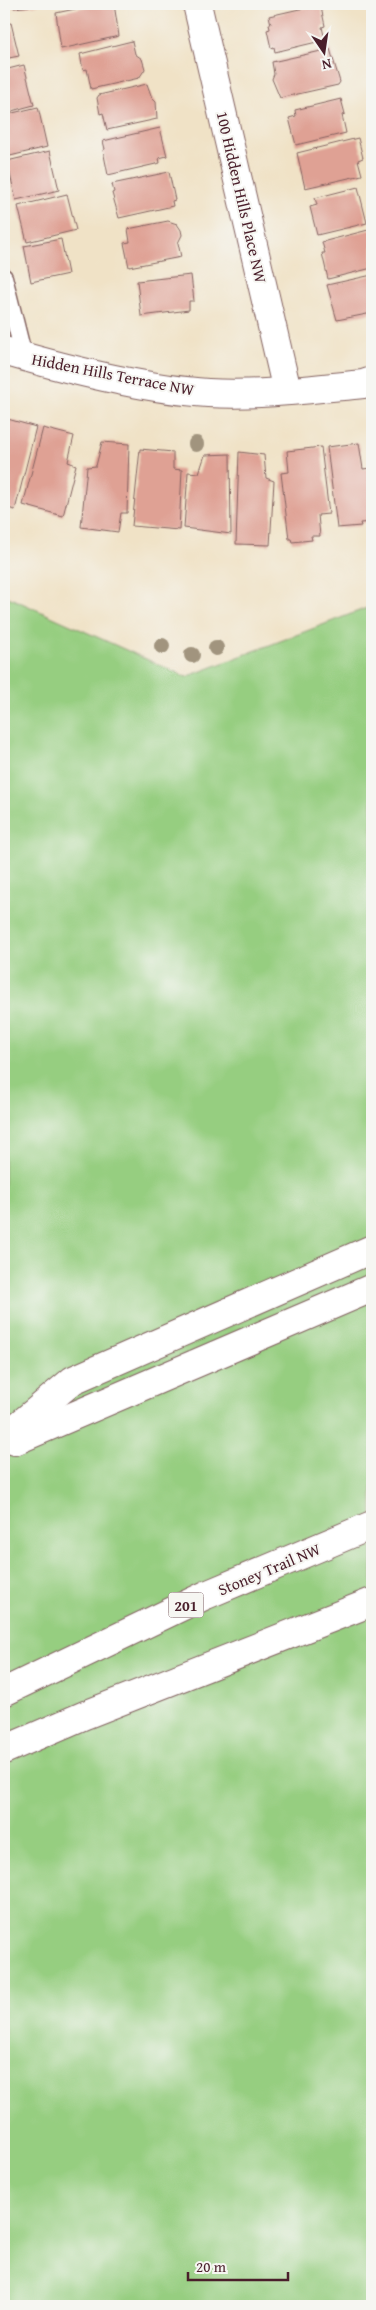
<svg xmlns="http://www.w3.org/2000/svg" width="376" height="2310" font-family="'Gentium Book Plus',serif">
<rect width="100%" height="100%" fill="#f6f6f2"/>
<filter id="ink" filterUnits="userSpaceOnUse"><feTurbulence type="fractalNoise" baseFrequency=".02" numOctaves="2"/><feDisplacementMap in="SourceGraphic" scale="10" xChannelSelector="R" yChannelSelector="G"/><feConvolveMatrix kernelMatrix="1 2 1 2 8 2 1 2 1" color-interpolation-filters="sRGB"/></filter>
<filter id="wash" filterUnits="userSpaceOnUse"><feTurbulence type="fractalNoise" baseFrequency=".0096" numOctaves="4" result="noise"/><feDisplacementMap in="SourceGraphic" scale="20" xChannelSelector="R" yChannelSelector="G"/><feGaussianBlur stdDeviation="1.12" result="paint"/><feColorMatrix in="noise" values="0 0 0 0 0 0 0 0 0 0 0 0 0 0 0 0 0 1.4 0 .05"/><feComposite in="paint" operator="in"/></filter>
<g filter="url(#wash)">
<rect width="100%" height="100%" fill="#f0e2c6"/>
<!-- green -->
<path fill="#96ce80" stroke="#707656" d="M4,595L186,677L372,606V2306H4Z"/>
<g id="blocks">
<!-- building -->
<g fill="#dfa194">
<path d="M13,4H39V5L14,8Z"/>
<path d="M99,4H114L119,36L61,49L56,13Z"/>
<path d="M317,5L318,8L321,7L325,26L322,27L325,40L275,52L274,47L271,48L267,30L270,29L269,24H271L269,16Z"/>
<path d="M11,23L19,56L4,59V24Z"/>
<path d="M132,41L135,54L142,59L145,69L139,78L91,89L87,69L83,70L80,54Z"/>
<path d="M330,49L340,82L338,85L280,98L272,79L274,74L272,62Z"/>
<path d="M24,65L34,105L4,113V70Z"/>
<path d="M147,84L152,98L156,102L157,119L107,130L103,113L100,114L97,98L99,95Z"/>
<path d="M341,99L345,114L342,115L346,133L296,145L289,118L296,116L295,110Z"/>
<path d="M38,107L47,147L6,157L4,148V115Z"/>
<path d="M160,128L167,156L159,158L160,163L108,175L103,150L105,149L103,141Z"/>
<path d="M358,138L363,158L358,160L362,175L305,188L297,153Z"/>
<path d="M50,151L59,190L16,200L7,161Z"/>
<path d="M169,172L175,200L172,201L173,206L119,218L112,193L114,192L112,184Z"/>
<path d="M358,187L367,223L317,235L310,207L317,205L315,198Z"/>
<path d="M67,194L76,230L27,242L18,206Z"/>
<path d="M168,221L177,224L181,230L182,235L178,243L181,257L129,267L124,243L130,242L128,229Z"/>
<path d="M372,229V268L328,279L322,253H325L322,242Z"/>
<path d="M61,239L68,274L31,282L24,246Z"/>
<path d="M191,275L194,301H189V310L141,316L137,281Z"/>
<path d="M372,275V313L337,320L327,285Z"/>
<path d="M4,418L36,427L15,510L4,507Z"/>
<path d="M43,428L74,436L68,462L76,465L63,516L23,505Z"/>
<path d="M102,442L129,444L127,513H121L118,532L81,527L87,467L96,466Z"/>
<path d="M359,443L363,469L371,468L372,474V522L360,523L361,526L337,528L327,447Z"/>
<path d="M321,447L329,514L318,515L320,536H311L312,540L292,542L291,539H289L281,473L289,472L287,451Z"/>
<path d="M140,449L173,452V469L182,470L179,530L132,526Z"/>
<path d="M239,452L264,455L266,478L274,481L270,545L236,544Z"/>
<path d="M230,454L231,534L184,528L188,472L199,473L205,455Z"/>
</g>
</g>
</g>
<g filter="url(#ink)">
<use href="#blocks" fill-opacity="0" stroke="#846361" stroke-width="1"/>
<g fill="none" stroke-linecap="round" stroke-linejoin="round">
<defs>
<path id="lane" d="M4,277L24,357"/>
<g id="street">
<path d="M197,4L287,391"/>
<path d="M4,351C66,369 143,389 208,393C259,396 312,389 363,384L372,381"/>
</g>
<g id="highway">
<path d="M4,1438L73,1380L372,1249"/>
<path d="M15,1441L372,1288"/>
<path d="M4,1692L206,1595L372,1525"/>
<path d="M4,1750L85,1715L372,1602"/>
</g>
</defs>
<!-- lane casing -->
<use href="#lane" stroke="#846361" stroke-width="19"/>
<!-- street casing -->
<use href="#street" stroke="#846361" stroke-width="30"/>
<!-- highway casing -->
<use href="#highway" stroke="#846361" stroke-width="30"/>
<!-- lane -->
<use href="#lane" stroke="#fff" stroke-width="16"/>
<!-- street -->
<use href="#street" stroke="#fff" stroke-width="28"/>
<!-- highway -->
<use href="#highway" stroke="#fff" stroke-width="28"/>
</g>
<!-- trees -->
<g fill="#a1947e">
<circle cx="196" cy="444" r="8"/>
<circle cx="162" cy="646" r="8"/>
<circle cx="216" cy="648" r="8"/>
<circle cx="192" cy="655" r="8"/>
</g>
</g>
<g text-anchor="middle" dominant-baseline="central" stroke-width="4" stroke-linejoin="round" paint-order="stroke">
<!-- shield labels -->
<rect fill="#f6f6f2" stroke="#7e6067" stroke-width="1" x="168.5" y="1592.5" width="35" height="25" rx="4"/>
<g font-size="15" font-weight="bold" fill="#4a1f2b">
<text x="186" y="1605">201</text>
</g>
<!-- street labels -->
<g font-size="16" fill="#4a1f2b" stroke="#f6f6f2">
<text transform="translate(242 197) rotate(77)">100 Hidden Hills Place NW</text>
<text transform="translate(113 374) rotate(11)">Hidden Hills Terrace NW</text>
<text transform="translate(269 1569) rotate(-23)">Stoney Trail NW</text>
</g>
</g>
<!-- margin -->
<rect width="376" height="2310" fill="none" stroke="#f6f6f2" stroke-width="20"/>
<!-- north arrow -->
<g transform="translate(324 52) rotate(167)" stroke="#f6f6f2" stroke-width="4" paint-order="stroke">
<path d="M0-4L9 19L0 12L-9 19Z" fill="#4a1f2b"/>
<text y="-8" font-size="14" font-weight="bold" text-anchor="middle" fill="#4a1f2b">N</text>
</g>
<!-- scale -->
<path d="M188 2272v8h100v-8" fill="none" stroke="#4a1f2b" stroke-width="2.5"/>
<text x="196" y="2272" font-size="15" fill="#4a1f2b" stroke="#f6f6f2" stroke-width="4" paint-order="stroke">20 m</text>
</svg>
